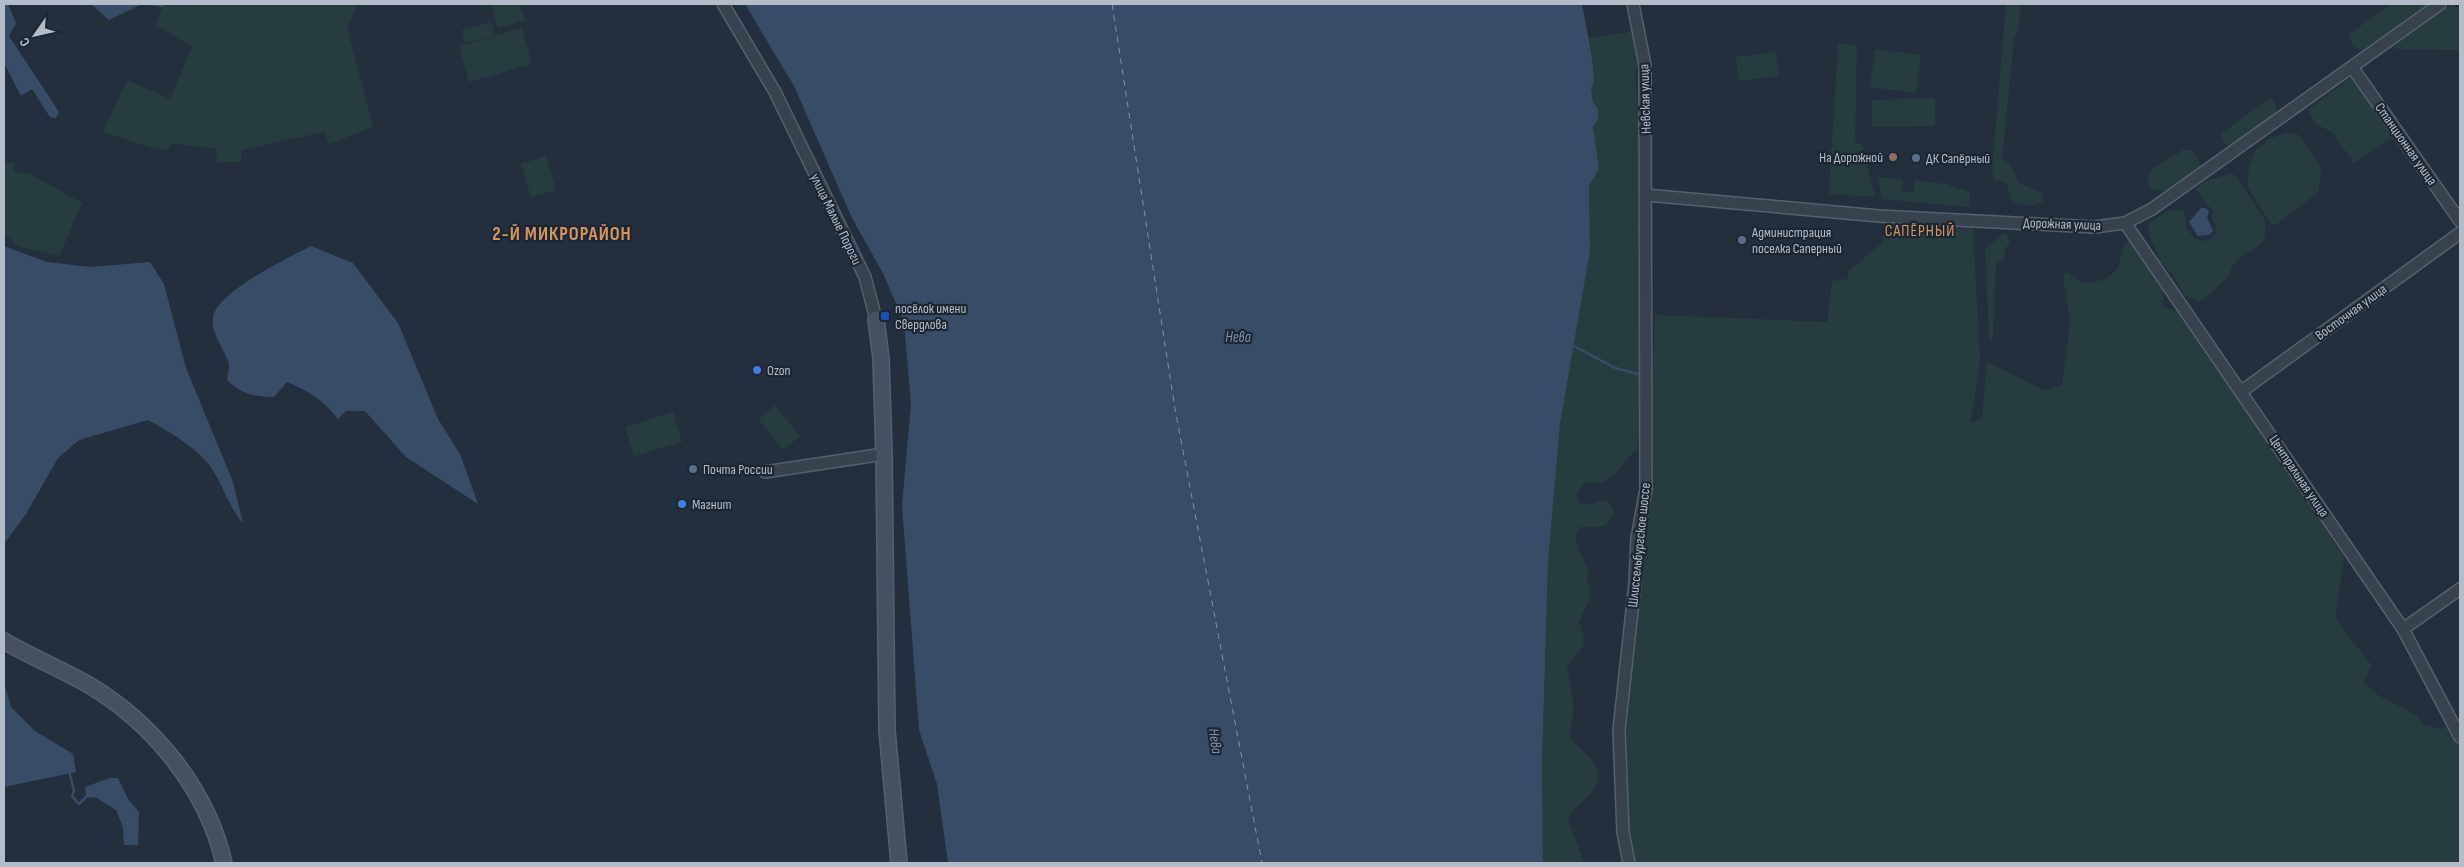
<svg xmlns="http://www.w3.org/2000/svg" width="2464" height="867" font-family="'Sofia Sans Condensed',sans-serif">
<rect width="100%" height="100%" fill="#242f3e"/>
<!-- green -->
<g fill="#263c3f">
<path d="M163,4H358L347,28L373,127L329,144L324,132L241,150V162H216L217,149L171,143L168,149H156L103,132L127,80L170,99L192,47L156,25Z"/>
<path d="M496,4H518L526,20L498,28L491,5Z"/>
<path d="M2006,4H2020L2019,29L2014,38L2002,158L2010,165L2019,183L2042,193L2043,201C2033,207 2019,206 2010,199L2007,183L1995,180L1992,172Z"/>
<path d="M2391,4H2428L2371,46L2360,50L2353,46L2348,35Z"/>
<path d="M2452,4L2460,10V50L2395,49L2393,46Z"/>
<path d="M491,22L495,35L465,43L462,30Z"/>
<path d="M522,28L532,64L469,82L459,46Z"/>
<path d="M1633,31L1640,65L1635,72C1645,197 1645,324 1638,449C1626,458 1615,479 1601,482C1597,484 1589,482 1585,482L1576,495L1580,503L1588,505L1604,500L1611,504L1614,513C1606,532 1596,526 1580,527L1575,535L1579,551L1589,572L1587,580L1591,596L1579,622L1584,638L1583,646L1567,666C1569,681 1574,697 1573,712C1573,721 1568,731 1572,739C1579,752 1602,762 1598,780C1594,797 1575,803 1568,820L1584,862L1543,863L1542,764L1548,562L1560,424L1590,251L1589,186L1599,169L1593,127L1598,109C1586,93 1593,76 1592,58C1592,51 1590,44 1589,38Z"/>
<path d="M1838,44L1857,45L1855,142L1862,145L1875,197L1829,194Z"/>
<path d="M1875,49L1921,55L1916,93L1870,87Z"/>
<path d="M1776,52L1779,76L1739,81L1736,57Z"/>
<path d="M2352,77L2394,137L2354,163L2332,132L2316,124L2308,110Z"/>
<path d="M2271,97L2277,109L2276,114L2230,146L2224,144L2221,134Z"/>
<path d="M1935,98V126L1872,127V100Z"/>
<path d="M2288,132L2299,135L2320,166L2321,171L2318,192L2277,224H2271L2247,186L2249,167L2254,152L2269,139Z"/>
<path d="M2183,150H2192L2200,163L2201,169L2163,192L2151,189L2147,180L2152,169Z"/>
<path d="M546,156L556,190L531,197L521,164Z"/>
<path d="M4,162L14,163V172L31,174L82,203L59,256L20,247L4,234Z"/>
<path d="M2231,174L2235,175L2264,218C2265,225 2267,232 2264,238C2261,247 2248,252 2240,258C2231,265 2232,270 2227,277C2225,281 2205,298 2201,301L2185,296L2173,275L2160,261L2148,232L2149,223L2168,211L2181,210L2184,213L2187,229L2195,239L2207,241L2215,234L2216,226L2212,219V210L2196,190L2205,181Z"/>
<path d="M1878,177L1903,180L1902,191L1914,193V180L1946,184L1970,192L1969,207L1882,199Z"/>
<path d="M1900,221L1973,226L1980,360L1971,422L1982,419L1987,362L2045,391L2062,385L2070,322L2063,275L2067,272L2080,282L2089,283L2106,279L2118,268L2125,243L2133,240L2163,291L2164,298L2161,306C2172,312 2184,307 2187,323L2344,557L2335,618L2372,666L2363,682L2378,695L2416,715L2424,725L2441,729L2450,723L2460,743V863H1636L1629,830L1626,729L1650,461L1655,315L1827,322L1832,281L1847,279L1849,271L1882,243L1883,235Z"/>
<path d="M2004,233L2008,235L2010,242L2005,249L2004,260L1996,263L1993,339L1991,341L1989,336L1985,249Z"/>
<path d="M775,405L800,436L783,450L758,419Z"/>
<path d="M673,412L682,442L634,456L625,427Z"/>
</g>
<!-- water -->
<g fill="#394c67">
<path d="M4,4H8L16,23L9,36L59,112L56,118L50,117L32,89L21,96L4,63Z"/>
<path d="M91,4H163V7L142,4L109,20Z"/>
<path d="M745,4H1582L1592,57L1594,81L1591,89L1593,102L1598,109V120L1593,127L1599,169L1589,186L1590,251L1560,424L1548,562L1542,764L1543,863H948L937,784L919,730L902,505L911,404L904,323L884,275L852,218L794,86Z"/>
<path d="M2201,208H2205L2209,211L2207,217L2213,231L2209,235L2198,236L2189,222Z"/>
<path d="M4,246L47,262L91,267L150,262L164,284L186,368L233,482L243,523C228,506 223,484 210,466C197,448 167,430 148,420L79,440L58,458L26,514L4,544Z"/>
<path d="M311,246L353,263L398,323L438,419L460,454L478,504L406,457L365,411H346L338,419C324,401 308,390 287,382L274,397C254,397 241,394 227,380C228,374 230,367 228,361C223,347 211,333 213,318C216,292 288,258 311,246Z"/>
<path d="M4,683L11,707L35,731L73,754L76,772L4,787Z"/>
<path d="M110,778H118L128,799L139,812L138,845H124L123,827L116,810L97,798L86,797L85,787Z"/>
</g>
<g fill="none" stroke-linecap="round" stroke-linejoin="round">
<!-- stream -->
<g stroke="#394c67" stroke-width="2.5">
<path d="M1574,346L1615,368L1642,375"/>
<path d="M70,774L74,791L72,796L79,804L86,797"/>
</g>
<!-- ferry -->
<path stroke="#7c92b1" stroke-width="1" stroke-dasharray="6 5" stroke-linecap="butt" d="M1112,4L1175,409L1262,863"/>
<defs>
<g id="street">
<path d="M723,4L775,92L865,277L876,319"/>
<path d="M2352,67L2460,221"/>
<path d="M1646,195L1879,216L2094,227L2125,223L2152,209L2440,4"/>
<path d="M2125,223L2403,629L2460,737"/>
<path d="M2242,391L2460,233"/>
<path d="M765,472L884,454"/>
<path d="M2403,629L2460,589"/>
<path d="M1629,863L1623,832L1619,730L1635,583L1637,538L1646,489L1645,65L1633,4"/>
</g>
<g id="secondary">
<path d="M876,319L881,359L884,454L887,730L899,863"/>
<path d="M4,641C31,657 61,669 89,685C154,724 207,789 224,863"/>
</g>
</defs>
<!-- street casing -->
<use href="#street" stroke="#565f6c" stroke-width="14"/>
<!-- secondary casing -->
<use href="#secondary" stroke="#565f6c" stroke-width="18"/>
<!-- street -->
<use href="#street" stroke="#38414e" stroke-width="11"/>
<!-- secondary -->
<use href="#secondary" stroke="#465061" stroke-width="15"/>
</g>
<!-- markers -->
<circle fill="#8d6e63" stroke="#1d2633" stroke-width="2" cx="1893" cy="157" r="5"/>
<g fill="#5c6f8a" stroke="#1d2633" stroke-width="2">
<circle cx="1916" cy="158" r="5"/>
<circle cx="1742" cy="240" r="5"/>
<circle cx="693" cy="469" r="5"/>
</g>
<rect fill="#1a4fb4" stroke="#1d2633" stroke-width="2" x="880" y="311" width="10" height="10" rx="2.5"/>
<g fill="#3f7fe0" stroke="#1d2633" stroke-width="2">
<circle cx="757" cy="370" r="5"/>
<circle cx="682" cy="504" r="5"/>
</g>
<g text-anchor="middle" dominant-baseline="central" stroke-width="4.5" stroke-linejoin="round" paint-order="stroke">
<!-- street labels -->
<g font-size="14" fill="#b4bcc9" stroke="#1d2633">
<text transform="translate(1645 99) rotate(-92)">Невская улица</text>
<text transform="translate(2406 144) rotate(55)">Станционная улица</text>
<text transform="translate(836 219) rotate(64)">улица Малые Пороги</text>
<text transform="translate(2062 224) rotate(2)">Дорожная улица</text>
<text transform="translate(2351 312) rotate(-36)">Восточная улица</text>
<text transform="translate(2299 476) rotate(56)">Центральная улица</text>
<text transform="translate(1639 545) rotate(-84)">Шлиссельбургское шоссе</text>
</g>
<!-- poi labels -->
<g font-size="14" fill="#b4bcc9" stroke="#1d2633" text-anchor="start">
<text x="1883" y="157" text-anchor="end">На Дорожной</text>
<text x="1926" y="158">ДК Сапёрный</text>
<text x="1752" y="232">Администрация<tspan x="1752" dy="16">поселка Саперный</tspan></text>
<text x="895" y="308">посёлок имени<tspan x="895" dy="16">Свердлова</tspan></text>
<text x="767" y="370">Ozon</text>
<text x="703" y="469">Почта России</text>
<text x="692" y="504">Магнит</text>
</g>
<!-- water labels -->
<g font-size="15" font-style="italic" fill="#7c92b1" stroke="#1d2633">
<text x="1238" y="337">Нева</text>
<text transform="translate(1215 741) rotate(82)">Нева</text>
</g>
<!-- quarter labels -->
<g font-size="16" letter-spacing="1" fill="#d59563" stroke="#1d2633">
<text x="1920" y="231">САПЁРНЫЙ</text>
</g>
<!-- district labels -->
<g font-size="19" font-weight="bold" letter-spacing="1" fill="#d59563" stroke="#1d2633">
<text x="562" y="234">2-Й МИКРОРАЙОН</text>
</g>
</g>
<!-- border -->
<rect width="2464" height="867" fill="none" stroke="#b4bcc9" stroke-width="10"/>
<!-- north arrow -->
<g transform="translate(35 35) rotate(236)" stroke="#1d2633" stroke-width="4" paint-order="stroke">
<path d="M0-4L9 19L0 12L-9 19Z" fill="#b4bcc9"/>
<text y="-8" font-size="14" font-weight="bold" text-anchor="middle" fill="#b4bcc9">С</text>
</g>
</svg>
